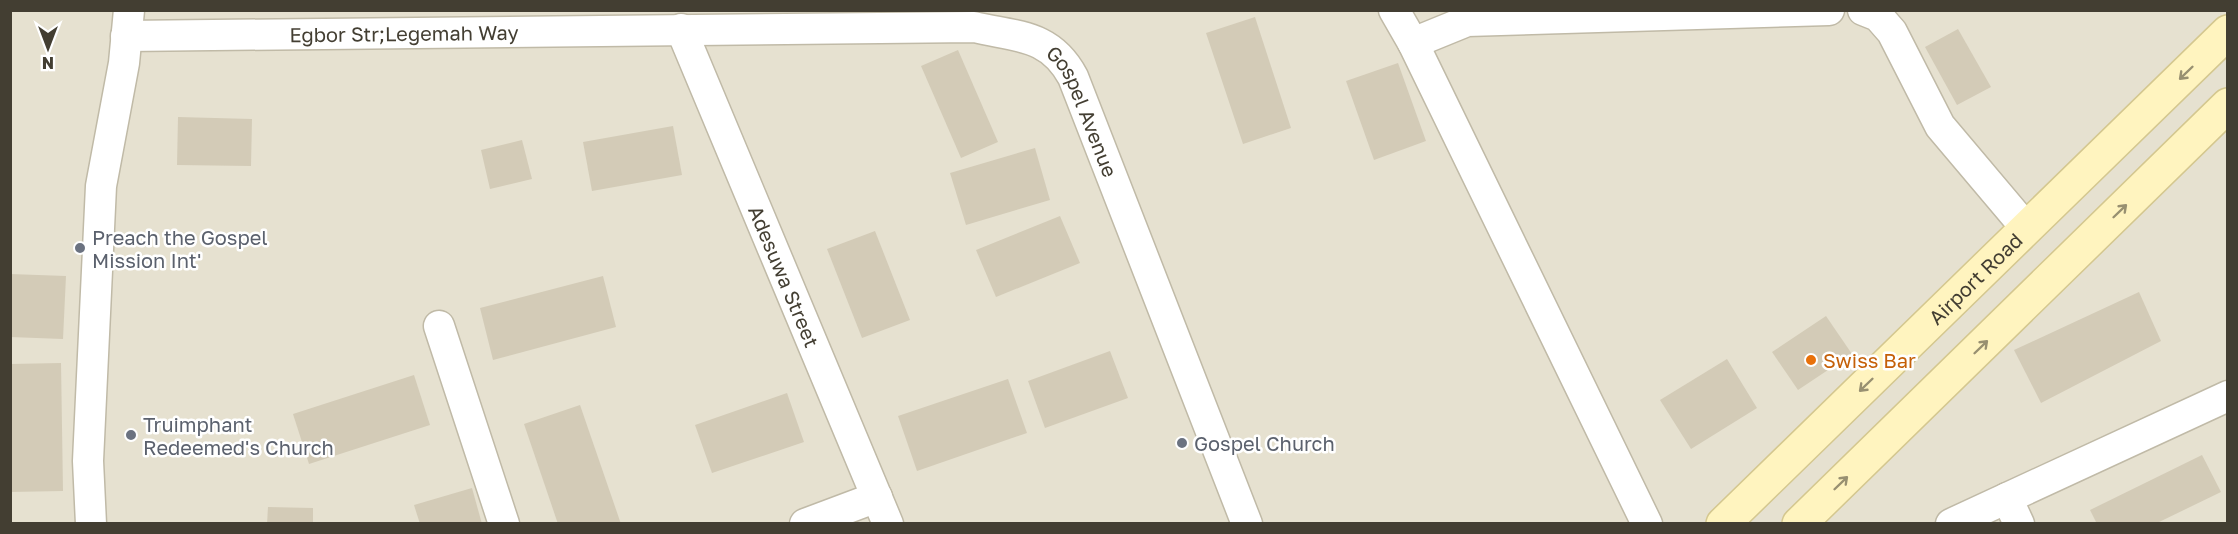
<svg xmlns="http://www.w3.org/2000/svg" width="2238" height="534" font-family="'Golos Text',sans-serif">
<rect width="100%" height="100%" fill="#f2eee2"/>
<!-- residential -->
<rect fill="#e6e1d0" x="11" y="11" width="2216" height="512"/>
<!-- building -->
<g fill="#d3cbb7">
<path d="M1255,17L1291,128L1243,144L1206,33Z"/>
<path d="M1958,29L1991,87L1957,105L1925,47Z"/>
<path d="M958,50L998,142L961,158L921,66Z"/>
<path d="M1398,63L1426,141L1374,160L1346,81Z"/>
<path d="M178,117L252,119L251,166L177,165Z"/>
<path d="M673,126L682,175L592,191L583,142Z"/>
<path d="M522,140L532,179L490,189L481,150Z"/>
<path d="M1035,148L1050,200L966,225L950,173Z"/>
<path d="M1060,216L1080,263L996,297L976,250Z"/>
<path d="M875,231L910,320L862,338L827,249Z"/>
<path d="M10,274L66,276L63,339L10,337Z"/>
<path d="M603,276L616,327L493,360L480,308Z"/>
<path d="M2139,292L2161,341L2041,403L2014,350Z"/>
<path d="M1826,316L1852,354L1798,390L1772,352Z"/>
<path d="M1110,351L1128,398L1045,428L1028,381Z"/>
<path d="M1727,359L1757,408L1691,449L1660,400Z"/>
<path d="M61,363L63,491L10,492V364Z"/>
<path d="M414,375L430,425L309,464L293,414Z"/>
<path d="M1008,379L1027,433L917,471L898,416Z"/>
<path d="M787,393L804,442L712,473L695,425Z"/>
<path d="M580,405L621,524H558L524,424Z"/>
<path d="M2202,455L2221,492L2155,524H2097L2090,510Z"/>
<path d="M472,488L482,524H420L414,505Z"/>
<path d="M268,507L313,508V524H267Z"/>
</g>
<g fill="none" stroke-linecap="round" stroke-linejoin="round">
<defs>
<g id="street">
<path d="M1394,10L1413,43L1647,524"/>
<path d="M1863,10L1878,16L1892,32L1940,126L2027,229"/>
<path id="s1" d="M681,29L888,524"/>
<path id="s2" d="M126,36L974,27C1017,37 1050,34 1073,77L1247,524"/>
<path d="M1413,43L1467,21L1829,10"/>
<path d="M439,326L504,524"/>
<path d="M2007,498L2019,524"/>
<path d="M91,524L88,461L101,186L124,63L129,10"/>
<path d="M805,524L877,497"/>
<path d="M1951,524L2228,396"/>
</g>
<g id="secondary">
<path id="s3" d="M1723,524L2228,32"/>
<path d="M1799,524L2228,105"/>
</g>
</defs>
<!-- street casing -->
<use href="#street" stroke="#c0baa7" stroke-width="33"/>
<!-- secondary casing -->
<use href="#secondary" stroke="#d4c78f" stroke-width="36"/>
<!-- street -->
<use href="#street" stroke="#fff" stroke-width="30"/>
<!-- secondary -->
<use href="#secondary" stroke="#fff4bf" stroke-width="33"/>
</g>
<!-- one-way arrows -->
<defs><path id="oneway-shaft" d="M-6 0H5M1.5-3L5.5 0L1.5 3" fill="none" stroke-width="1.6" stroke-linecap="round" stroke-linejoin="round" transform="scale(1.5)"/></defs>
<g stroke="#989071">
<use href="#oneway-shaft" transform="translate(2186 73) rotate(136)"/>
<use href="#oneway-shaft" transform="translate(2120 211) rotate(-44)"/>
<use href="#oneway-shaft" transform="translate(1981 347) rotate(-44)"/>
<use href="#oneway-shaft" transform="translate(1866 385) rotate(136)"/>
<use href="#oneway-shaft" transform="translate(1841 483) rotate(-44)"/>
</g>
<!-- markers -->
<g fill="#6b7280" stroke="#fff" stroke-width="2">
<circle cx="80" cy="248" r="6"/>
<circle cx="131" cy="435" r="6"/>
<circle cx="1182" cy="443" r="6"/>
</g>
<circle fill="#e8710a" stroke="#fff" stroke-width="2" cx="1811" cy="360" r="6"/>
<g text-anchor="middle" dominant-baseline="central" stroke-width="5" stroke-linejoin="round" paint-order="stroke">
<!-- street labels -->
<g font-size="20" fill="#433e32" stroke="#fff">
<text stroke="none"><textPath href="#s2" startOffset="278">Egbor Str;Legemah Way</textPath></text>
<text stroke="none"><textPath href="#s2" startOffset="999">Gospel Avenue</textPath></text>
<text stroke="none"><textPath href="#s1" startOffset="268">Adesuwa Street</textPath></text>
<text stroke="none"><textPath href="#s3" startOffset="352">Airport Road</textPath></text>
</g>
<!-- worship labels -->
<g font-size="20" fill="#5b616d" stroke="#fff" text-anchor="start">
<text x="92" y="237">Preach the Gospel<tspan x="92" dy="23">Mission Int'</tspan></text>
<text x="143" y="424">Truimphant<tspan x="143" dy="23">Redeemed's Church</tspan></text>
<text x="1194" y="443">Gospel Church</text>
</g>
<!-- food labels -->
<g font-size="20" fill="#c56008" stroke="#fff" text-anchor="start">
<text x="1823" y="360">Swiss Bar</text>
</g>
</g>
<!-- border -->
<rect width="2238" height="534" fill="none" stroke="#433e32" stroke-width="24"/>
<!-- north arrow -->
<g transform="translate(48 48) rotate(180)" stroke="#ffffff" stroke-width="4.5" paint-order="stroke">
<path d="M0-4.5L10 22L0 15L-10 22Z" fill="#433e32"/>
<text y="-9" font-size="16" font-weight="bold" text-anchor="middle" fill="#433e32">N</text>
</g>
</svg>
